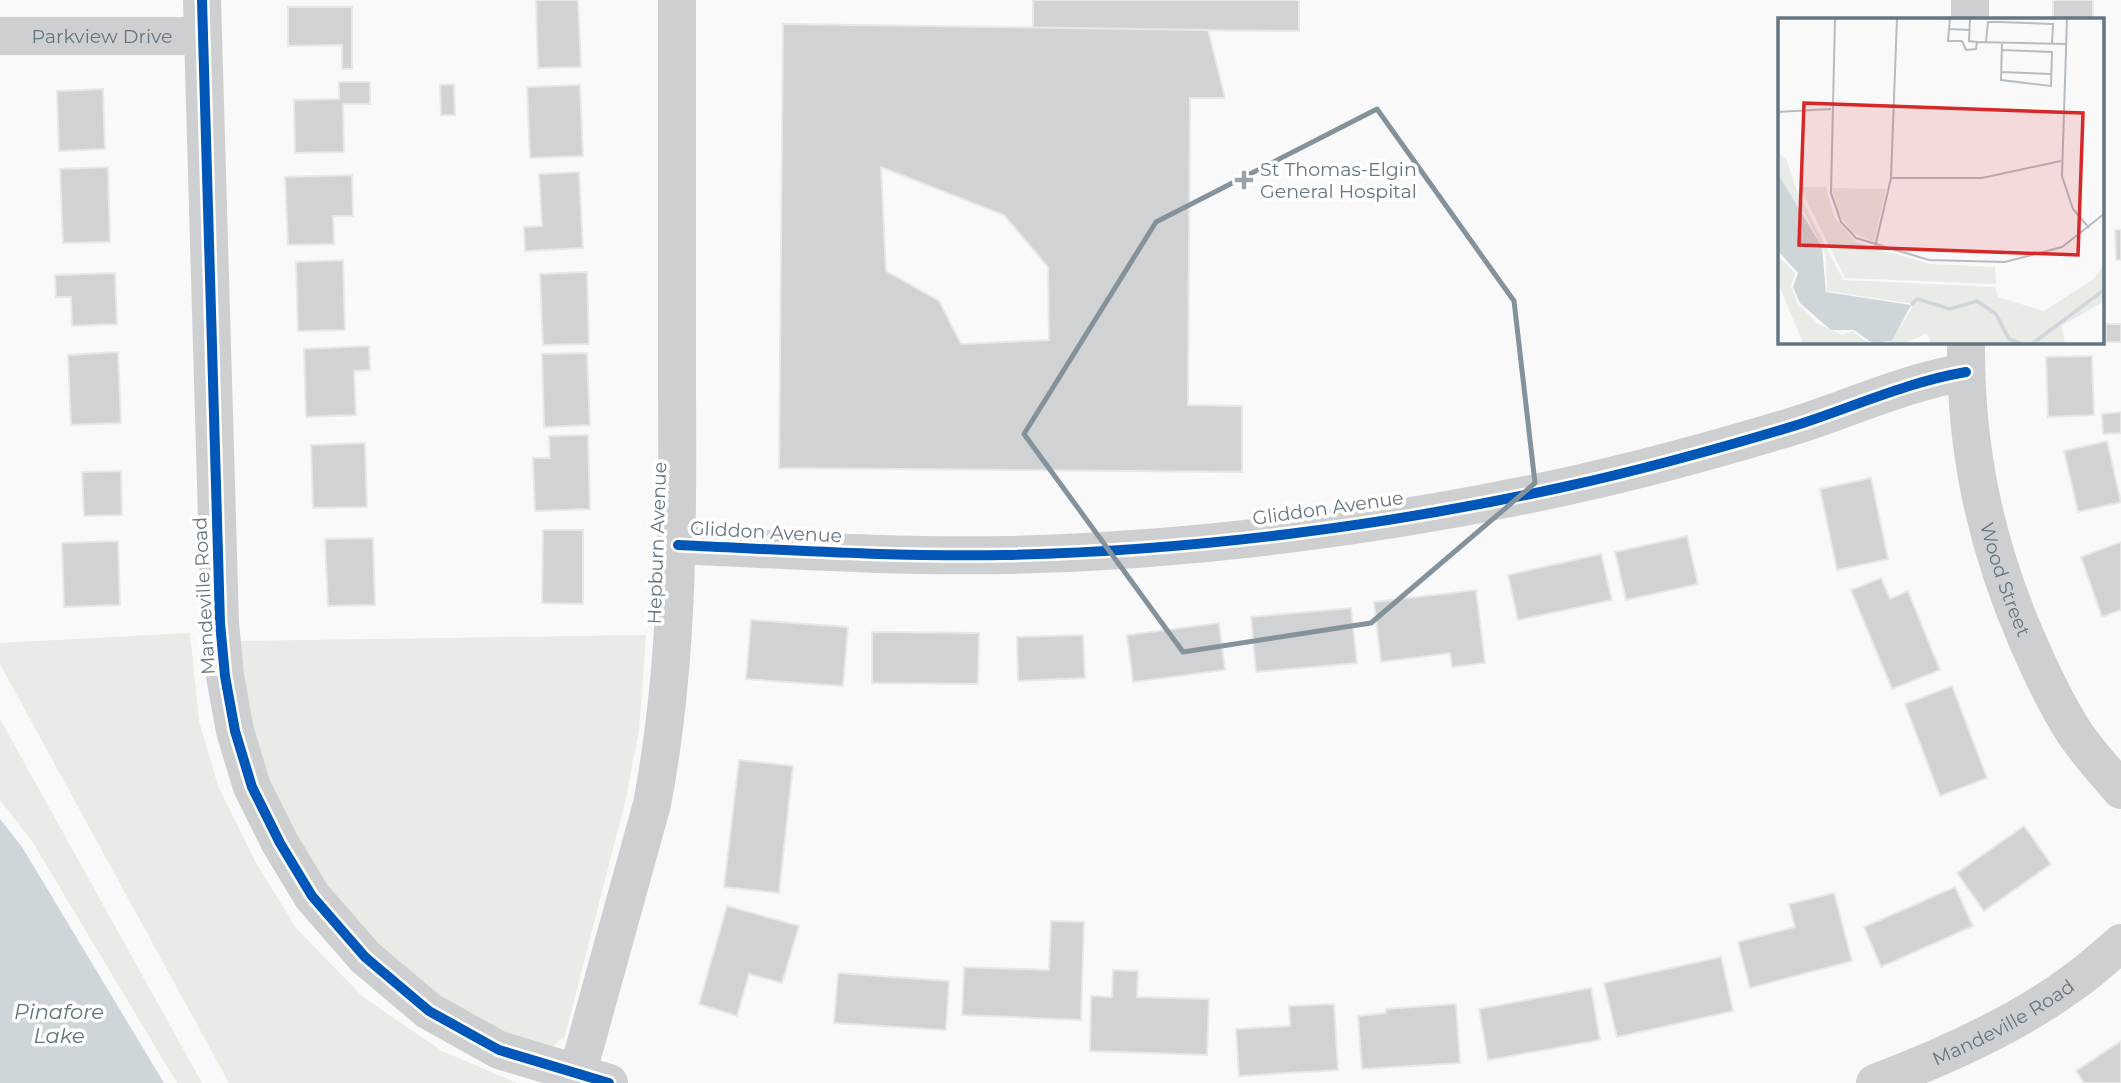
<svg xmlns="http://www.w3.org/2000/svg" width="2121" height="1083" font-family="Montserrat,sans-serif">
<rect width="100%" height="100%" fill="#f9f9f9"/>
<!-- green -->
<g fill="#e8ebe6">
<path d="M190,633L199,721L218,786L255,861L296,928L363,997L442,1051L517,1083H229L0,664V643Z"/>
<path d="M646,635L639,730L626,798L565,1036L549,1050L485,1029L408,978L348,919L263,784L235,641Z"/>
<path d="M0,719L202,1083H177L32,841L0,800Z"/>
</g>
<!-- water -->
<path fill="#ced6d9" d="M0,819L22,847L164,1083H0Z"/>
<!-- building -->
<g fill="#d0d2d3" stroke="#e8e8e8" stroke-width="2" fill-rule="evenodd">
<path d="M536,0H578L581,67L538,68Z"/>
<path d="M1033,0H1299V31L1033,29Z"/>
<rect x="2053" y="0" width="40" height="19"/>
<path d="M288,7H352V69H342V45L288,46Z"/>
<path d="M783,24L1208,30L1225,98H1190L1188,405L1242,406V472L779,468ZM881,167L1004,215L1048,267L1049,340L961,344L939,301L886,271Z"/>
<path d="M339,82H370V104H343L344,152L295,153L294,100L339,99Z"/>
<path d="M454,84L455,115H441L440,85Z"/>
<path d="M580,85L583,156L530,158L527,87Z"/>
<path d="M103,89L105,149L59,151L57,91Z"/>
<path d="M108,167L110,242L63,243L60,169Z"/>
<path d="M579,172L583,248L525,251L524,227L542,226L539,174Z"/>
<path d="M352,175L353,216H333L334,244L288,245L285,177Z"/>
<path d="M2115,230H2121V260H2116Z"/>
<path d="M343,260L345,330L298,331L296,262Z"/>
<path d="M587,272L589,344L543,345L540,274Z"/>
<path d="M115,273L117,324L72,326L71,297H56L55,275Z"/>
<rect x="2106" y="324" width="15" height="18"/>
<path d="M369,346L370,370L354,371L356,415L306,417L304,349Z"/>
<path d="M118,352L121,423L71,425L68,355Z"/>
<path d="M587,353L590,425L544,427L542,354Z"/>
<path d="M2092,356L2094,415L2048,417L2046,357Z"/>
<path d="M2121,412V433L2103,434L2102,414Z"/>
<path d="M588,435L590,509L535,511L533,458H550L549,436Z"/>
<path d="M2107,441L2121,502L2078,512L2064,451Z"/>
<path d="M365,443L367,507L313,508L311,445Z"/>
<path d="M121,471L122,515L84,516L82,472Z"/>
<path d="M1871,478L1888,559L1837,570L1820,489Z"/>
<path d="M543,530H583V604L542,603Z"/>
<path d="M1687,536L1698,584L1626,600L1615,552Z"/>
<path d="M373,538L375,605L328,606L325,539Z"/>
<path d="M118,541L120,605L64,607L62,543Z"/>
<path d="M2121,542V610L2102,617L2081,557Z"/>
<path d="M1601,554L1612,600L1518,620L1508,575Z"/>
<path d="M1881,578L1890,599L1908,591L1940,670L1892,689L1851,590Z"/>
<path d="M1476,590L1485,663L1452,667L1450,653L1381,662L1374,602Z"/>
<path d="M1351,608L1357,663L1256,672L1251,617Z"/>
<path d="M751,620L848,627L843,686L746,679Z"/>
<path d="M1219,623L1225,670L1133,682L1127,635Z"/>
<path d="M872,632L979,633L978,684L872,683Z"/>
<path d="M1083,635L1085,678L1018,681L1017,637Z"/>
<path d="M1952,686L1987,778L1940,796L1905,704Z"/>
<path d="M739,760L793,766L779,893L724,887Z"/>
<path d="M2024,826L2051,864L1984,911L1957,873Z"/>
<path d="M1955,887L1973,926L1881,967L1864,927Z"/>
<path d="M1834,893L1852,961L1750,988L1738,942L1795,927L1789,904Z"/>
<path d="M727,906L799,926L782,983L749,974L737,1016L699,1004Z"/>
<path d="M1051,921L1084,922L1081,1020L962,1015L964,967L1049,970Z"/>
<path d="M1721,957L1733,1011L1617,1037L1604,983Z"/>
<path d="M1113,970L1138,971L1137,997L1209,999L1207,1055L1090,1051L1091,996L1112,997Z"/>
<path d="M838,973L949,981L946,1030L834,1023Z"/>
<path d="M1591,988L1600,1040L1488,1060L1479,1009Z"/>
<path d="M1334,1004L1338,1070L1239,1076L1236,1029L1290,1026L1289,1006Z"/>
<path d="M1456,1004L1460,1063L1362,1069L1358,1016L1386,1013V1009Z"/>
<path d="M2121,1041V1083H2084L2076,1071Z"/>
</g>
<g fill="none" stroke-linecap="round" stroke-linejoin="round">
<!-- minor -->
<g stroke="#cecfd0" stroke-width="38">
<path d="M202,0L220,623L225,676L235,731L252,787L280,843L312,896L365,957L429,1011L499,1050L609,1083"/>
<path d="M1970,19V0"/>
<path id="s1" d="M0,36H202"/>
<path id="s2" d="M1966,341C1965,448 1985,544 2028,642C2041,672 2056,704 2074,732C2088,753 2105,771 2121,790"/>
<path d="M678,545C787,550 897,557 1006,555C1191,551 1387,526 1568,486C1645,469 1721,448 1797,425C1853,407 1907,382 1966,372"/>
<path d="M577,1075L652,804C678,668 678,529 677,392C677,261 677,131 677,0"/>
<path id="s3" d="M1875,1083C1941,1058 2014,1026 2071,984C2089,972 2105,957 2121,943"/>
</g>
<defs>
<g id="cycleway">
<path d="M202,0L220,623L225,676L235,731L252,787L280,843L312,896L365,957L429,1011L499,1050L609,1083"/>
<path d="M678,545C787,550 897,557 1006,555C1191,551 1387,526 1568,486C1645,469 1721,448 1797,425C1853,407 1907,382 1966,372"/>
</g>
</defs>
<!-- cycleway casing -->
<use href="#cycleway" stroke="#fff" stroke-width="15"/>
<!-- cycleway -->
<use href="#cycleway" stroke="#0057b8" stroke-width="10"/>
</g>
<!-- marked area -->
<path fill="none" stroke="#84929c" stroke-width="5" stroke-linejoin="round" d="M1377,109L1514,301L1535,483L1371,623L1183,652L1024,434L1156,222Z"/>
<!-- markers -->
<path fill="#99a4ac" stroke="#fff" stroke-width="2.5" d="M1240.5 169.5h7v7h7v7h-7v7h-7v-7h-7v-7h7z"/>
<g text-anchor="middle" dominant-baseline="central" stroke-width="7" stroke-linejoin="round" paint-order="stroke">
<!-- street labels -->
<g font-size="19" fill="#657683" stroke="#fff">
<text stroke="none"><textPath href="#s1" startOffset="102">Parkview Drive</textPath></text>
<text transform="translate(1328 508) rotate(-8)">Gliddon Avenue</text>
<text transform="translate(766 532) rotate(3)">Gliddon Avenue</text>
<text transform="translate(657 543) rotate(-88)">Hepburn Avenue</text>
<text stroke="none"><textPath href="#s2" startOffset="243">Wood Street</textPath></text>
<text transform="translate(204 596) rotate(-93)">Mandeville Road</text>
<text stroke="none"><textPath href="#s3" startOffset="142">Mandeville Road</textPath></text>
</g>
<!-- poi labels -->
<g font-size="19" fill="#657683" stroke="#fff" text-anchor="start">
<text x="1260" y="169">St Thomas-Elgin<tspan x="1260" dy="22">General Hospital</tspan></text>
</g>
<!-- water labels -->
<g font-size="21" font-style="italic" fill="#60757c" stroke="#fff">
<text x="59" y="1011">Pinafore<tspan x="59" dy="24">Lake</tspan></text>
</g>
</g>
<!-- overview -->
<g transform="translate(1778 18)">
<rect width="326" height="326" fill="#f9f9f9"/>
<path d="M0,134L9,142L17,168L65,262L217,269L220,279L266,293L317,260L325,247V284L283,308L287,325H153L149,315L128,325H113L136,286L49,273L48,237L27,196L8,174L0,154ZM22,169H48L56,199L79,225L152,246L217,249L218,266L67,260ZM54,170L108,171L96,224L75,215L61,197ZM0,238L17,255L13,269L20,286L40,306L64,317L75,313L90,325H25L0,265Z" fill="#e8ebe6"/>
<path d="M0,156L44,229L48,274L133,287L114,323L94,325L76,312H53L22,285L15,269L20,255L0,233Z" fill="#ced6d9"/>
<path fill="none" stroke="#ced6d9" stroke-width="3.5" d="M133,287L139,281L172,291L199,283L218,296L231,321L242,325M255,325L326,272"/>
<path fill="none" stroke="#b5bdc3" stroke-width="2" d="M57,0L53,175L63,204L78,220L151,242L227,244L284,229L326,196M158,0L172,1L171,11M289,0L284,158L295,191L311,210M184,23L188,32L198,31L199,24L191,23L192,0M184,23H170L171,11L192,12M199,24L288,26M208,24L210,4H221L275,6L274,26M224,32L274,34L273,68L223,62L224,24M223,54L273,56M0,94L53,91M113,160H204L283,143M97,229L113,160L119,0"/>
<path fill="#d62828" fill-opacity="0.15" stroke="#d62828" stroke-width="3.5" d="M26,85L305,95L300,237L21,227Z"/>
<rect width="326" height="326" fill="none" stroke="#657683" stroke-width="3.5"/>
</g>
</svg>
